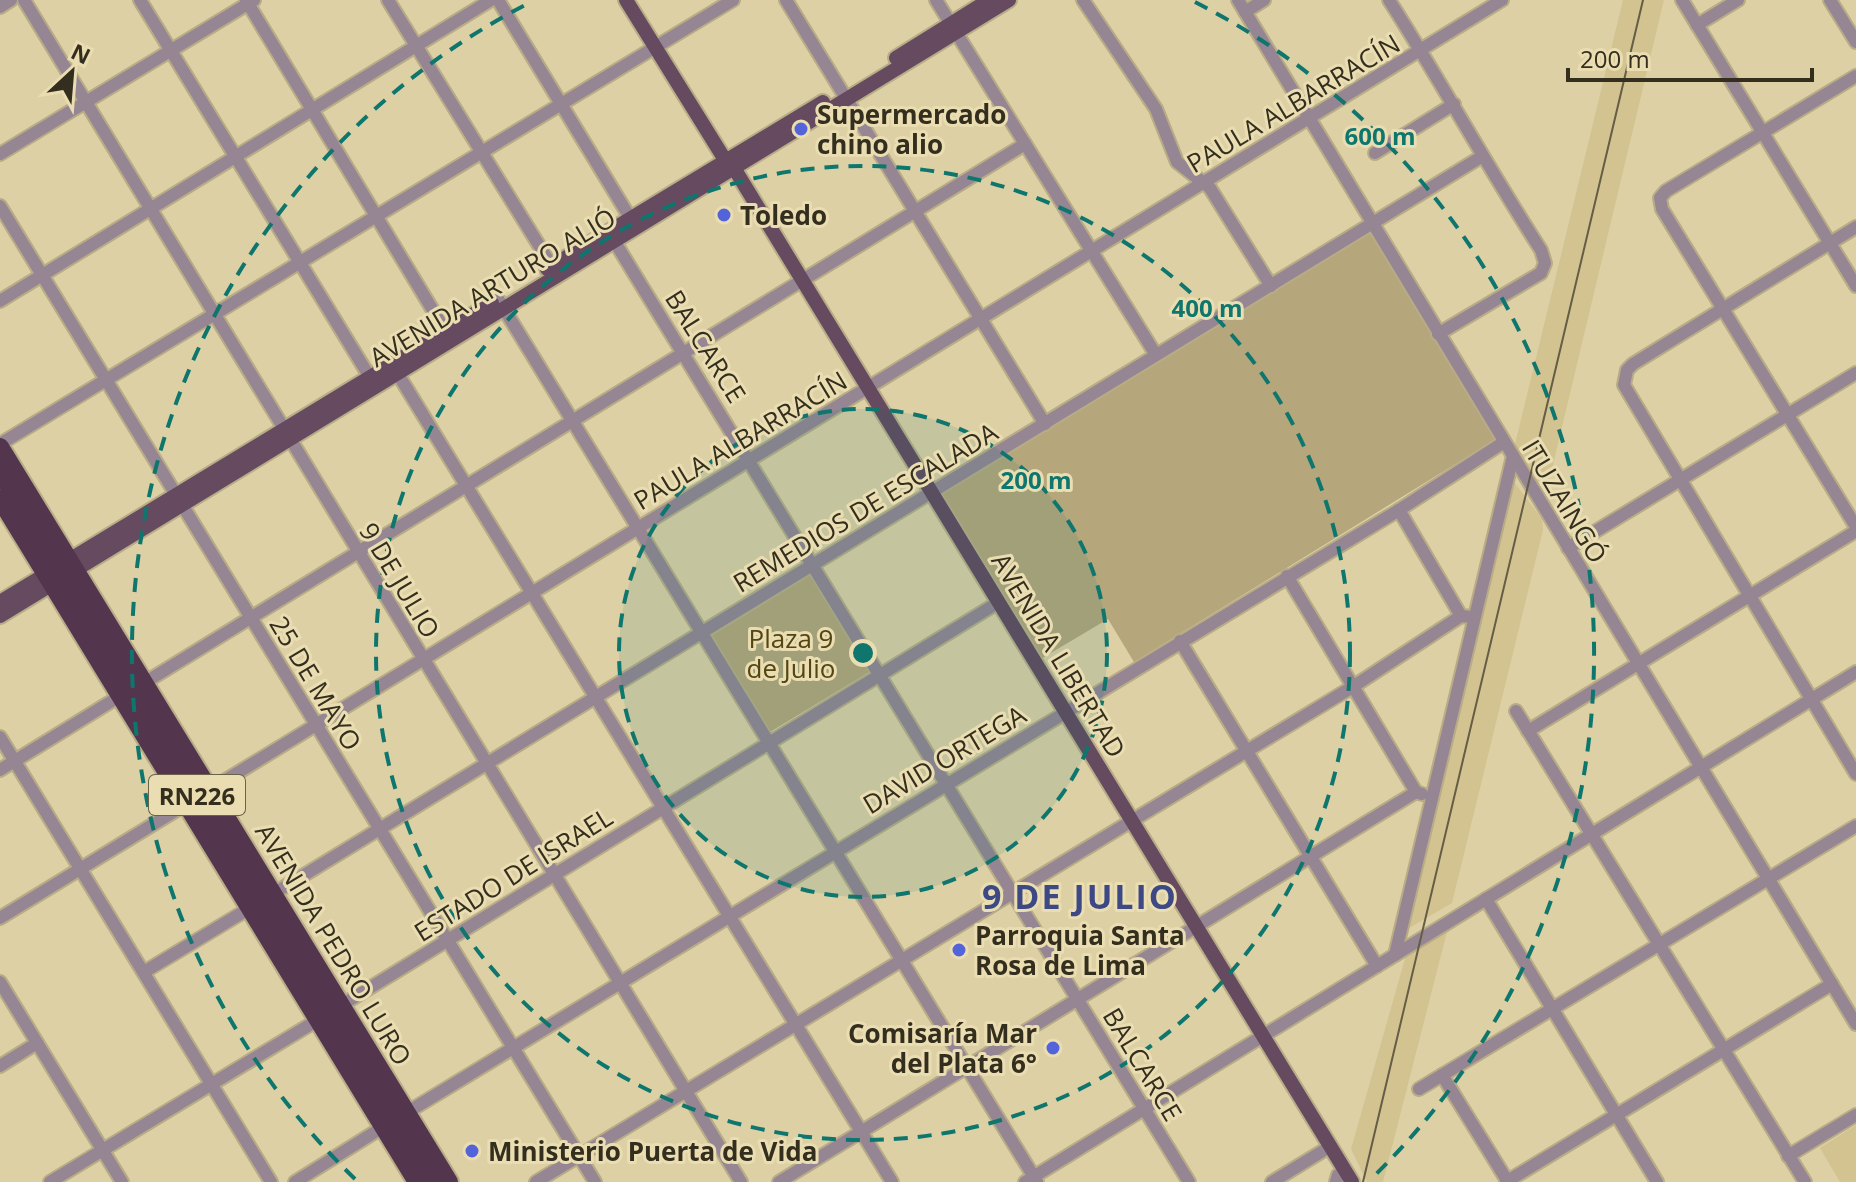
<svg xmlns="http://www.w3.org/2000/svg" width="1856" height="1182" font-family="'Open Sans',sans-serif">
<rect width="100%" height="100%" fill="#ddd0a5"/>
<!-- built -->
<g fill="#d2c391">
<path d="M1623,0H1664L1546,494L1515,444Z"/>
<path d="M1511,478L1542,519L1543,530L1452,903L1404,931Z"/>
<path d="M1448,928L1383,1182H1367L1351,1149L1406,955Z"/>
<path d="M1856,1125V1182H1840L1820,1148Z"/>
</g>
<!-- green -->
<g fill="#b5a77b">
<path d="M1371,231L1496,439L1134,662L1108,619L1039,660L941,497L942,492Z"/>
<path d="M812,574L871,671L770,732L711,636Z"/>
</g>
<g fill="none" stroke-linecap="round" stroke-linejoin="round">
<defs>
<g id="minor">
<path d="M24,0L741,1182"/>
<path d="M140,0L374,384"/>
<path d="M246,0L449,337"/>
<path d="M388,0L556,273"/>
<path d="M498,0L635,226"/>
<path d="M786,0L1045,424"/>
<path d="M936,0L1156,355"/>
<path d="M1083,0L1156,109L1177,162L1210,188L1271,286"/>
<path d="M1238,0L1856,1024"/>
<path d="M1389,0C1442,83 1488,168 1541,250L1545,263L1541,273L1438,334"/>
<path d="M1682,0L1856,286"/>
<path d="M1830,0L1856,42"/>
<path d="M0,7L11,0"/>
<path d="M1245,12L1264,0"/>
<path d="M1697,25L1738,0"/>
<path d="M1856,76L1666,191L1660,198L1662,209L1856,527"/>
<path d="M1375,153L1454,104"/>
<path d="M0,154L254,0"/>
<path d="M0,206L595,1182"/>
<path d="M1856,227L1633,364L1627,370L1624,385L1856,774"/>
<path d="M610,234L1189,1182"/>
<path d="M498,299L1037,1182"/>
<path d="M0,301L491,0"/>
<path d="M393,366L892,1182"/>
<path d="M0,444L733,0"/>
<path d="M1399,510L1461,616"/>
<path d="M1568,548L1856,373"/>
<path d="M1287,576L1416,792L1422,794"/>
<path d="M1180,641L1377,966"/>
<path d="M144,683L1025,144"/>
<path d="M1516,711L1805,1182"/>
<path d="M1528,731L1856,531"/>
<path d="M0,737L271,1182"/>
<path d="M0,770L120,696"/>
<path d="M273,894L1481,157"/>
<path d="M1486,899L1657,1182"/>
<path d="M0,918L1502,0"/>
<path d="M1395,955L1513,456"/>
<path d="M144,972L250,908"/>
<path d="M0,982L122,1182"/>
<path d="M337,1008L999,602"/>
<path d="M0,1066L37,1043"/>
<path d="M1442,1075L1508,1182"/>
<path d="M1419,1089L1856,826"/>
<path d="M406,1113L1399,510L1504,442"/>
<path d="M1788,1156L1856,1115"/>
<path d="M50,1182L321,1018"/>
<path d="M295,1182L383,1127"/>
<path d="M536,1182L1354,686L1461,616L1472,617"/>
<path d="M779,1182L1416,792"/>
<path d="M1025,1182L1856,672"/>
<path d="M1272,1182L1331,1146"/>
<path d="M1336,1182L1338,1175"/>
<path d="M1506,1182L1832,984"/>
</g>
<g id="major">
<path d="M626,0L722,155L734,168L1352,1182"/>
<path d="M896,58L989,0"/>
<path d="M547,269L823,102"/>
<path d="M0,602L492,303"/>
<path d="M0,616L1009,0"/>
</g>
<g id="highway">
<path d="M0,447L449,1182"/>
<path d="M0,472L433,1182"/>
<path d="M0,499L417,1182"/>
</g>
</defs>
<!-- minor casing -->
<use href="#minor" stroke="#b8ac87" stroke-width="16"/>
<!-- major casing -->
<use href="#major" stroke="#b8ac87" stroke-width="18"/>
<!-- highway casing -->
<use href="#highway" stroke="#b8ac87" stroke-width="22"/>
<!-- minor -->
<use href="#minor" stroke="#968693" stroke-width="12"/>
<!-- major -->
<use href="#major" stroke="#654a60" stroke-width="14"/>
<!-- highway -->
<use href="#highway" stroke="#53354e" stroke-width="18"/>
<!-- rail -->
<path stroke="#655d45" stroke-width="2" d="M1363,1182L1643,0"/>
</g>
<!-- distance rings -->
<circle cx="863" cy="653" r="244" fill="#0f766e" fill-opacity=".12"/>
<g fill="none" stroke="#0f766e" stroke-width="4" stroke-dasharray="14 10">
<circle cx="863" cy="653" r="244"/>
<circle cx="863" cy="653" r="487"/>
<path d="M355 1179A731 731 0 0 1 531 2M1195 2A731 731 0 0 1 1371 1179"/>
</g>
<!-- markers -->
<g fill="#5364da" stroke="#eaddb2" stroke-width="3">
<circle cx="801" cy="129" r="8"/>
<circle cx="724" cy="215" r="8"/>
<circle cx="959" cy="950" r="8"/>
<circle cx="1053" cy="1048" r="8"/>
<circle cx="472" cy="1151" r="8"/>
</g>
<g text-anchor="middle" dominant-baseline="central" stroke-width="6" stroke-linejoin="round" paint-order="stroke">
<!-- shield labels -->
<rect fill="#eaddb2" stroke="#6a624a" stroke-width="2" x="149" y="775" width="96" height="40" rx="6"/>
<g font-size="24" font-weight="bold" fill="#332e1d">
<text x="197" y="795">RN226</text>
</g>
<!-- street labels -->
<g font-size="26" fill="#332e1d" stroke="#eaddb2">
<text transform="translate(1293 103) rotate(-31)">PAULA ALBARRACÍN</text>
<text transform="translate(492 287) rotate(-31)">AVENIDA ARTURO ALIÓ</text>
<text transform="translate(706 346) rotate(58)">BALCARCE</text>
<text transform="translate(740 440) rotate(-31)">PAULA ALBARRACÍN</text>
<text transform="translate(1565 501) rotate(59)">ITUZAINGÓ</text>
<text transform="translate(865 507) rotate(-31)">REMEDIOS DE ESCALADA</text>
<text transform="translate(400 580) rotate(59)">9 DE JULIO</text>
<text transform="translate(1059 655) rotate(59)">AVENIDA LIBERTAD</text>
<text transform="translate(316 683) rotate(59)">25 DE MAYO</text>
<text transform="translate(944 759) rotate(-31)">DAVID ORTEGA</text>
<text transform="translate(513 874) rotate(-32)">ESTADO DE ISRAEL</text>
<text transform="translate(334 944) rotate(59)">AVENIDA PEDRO LURO</text>
<text transform="translate(1143 1064) rotate(59)">BALCARCE</text>
</g>
<!-- poi labels -->
<g font-size="26" font-weight="bold" fill="#332e1d" stroke="#eaddb2" text-anchor="start">
<text x="817" y="114">Supermercado<tspan x="817" dy="30">chino alio</tspan></text>
<text x="740" y="215">Toledo</text>
<text x="975" y="935">Parroquia Santa<tspan x="975" dy="30">Rosa de Lima</tspan></text>
<text x="1037" y="1033" text-anchor="end">Comisaría Mar<tspan x="1037" dy="30">del Plata 6°</tspan></text>
<text x="488" y="1151">Ministerio Puerta de Vida</text>
</g>
<!-- park labels -->
<g font-size="26" fill="#544613" stroke="#eaddb2">
<text x="791" y="638">Plaza 9<tspan x="791" dy="30">de Julio</tspan></text>
</g>
<!-- district labels -->
<g font-size="34" font-weight="bold" letter-spacing="2" fill="#3d4985" stroke="#eaddb2">
<text x="1080" y="896">9 DE JULIO</text>
</g>
</g>
<circle cx="863" cy="653" r="12" fill="#0f766e" stroke="#eaddb2" stroke-width="4"/>
<g font-size="24" text-anchor="middle" font-weight="bold" fill="#0f766e" stroke="#eaddb2" stroke-width="6" stroke-linejoin="round" paint-order="stroke">
<text x="1380" y="145">600 m</text>
<text x="1207" y="317">400 m</text>
<text x="1036" y="489">200 m</text>
</g>
<!-- north arrow -->
<g transform="translate(72 72) rotate(26)" stroke="#eaddb2" stroke-width="6" paint-order="stroke">
<path d="M0-6L14 30L0 20L-14 30Z" fill="#332e1d"/>
<text y="-12" font-size="22" font-weight="bold" text-anchor="middle" fill="#332e1d">N</text>
</g>
<!-- scale -->
<path d="M1568 68v12h244v-12" fill="none" stroke="#332e1d" stroke-width="4"/>
<text x="1580" y="68" font-size="24" fill="#332e1d" stroke="#eaddb2" stroke-width="6" paint-order="stroke">200 m</text>
</svg>
